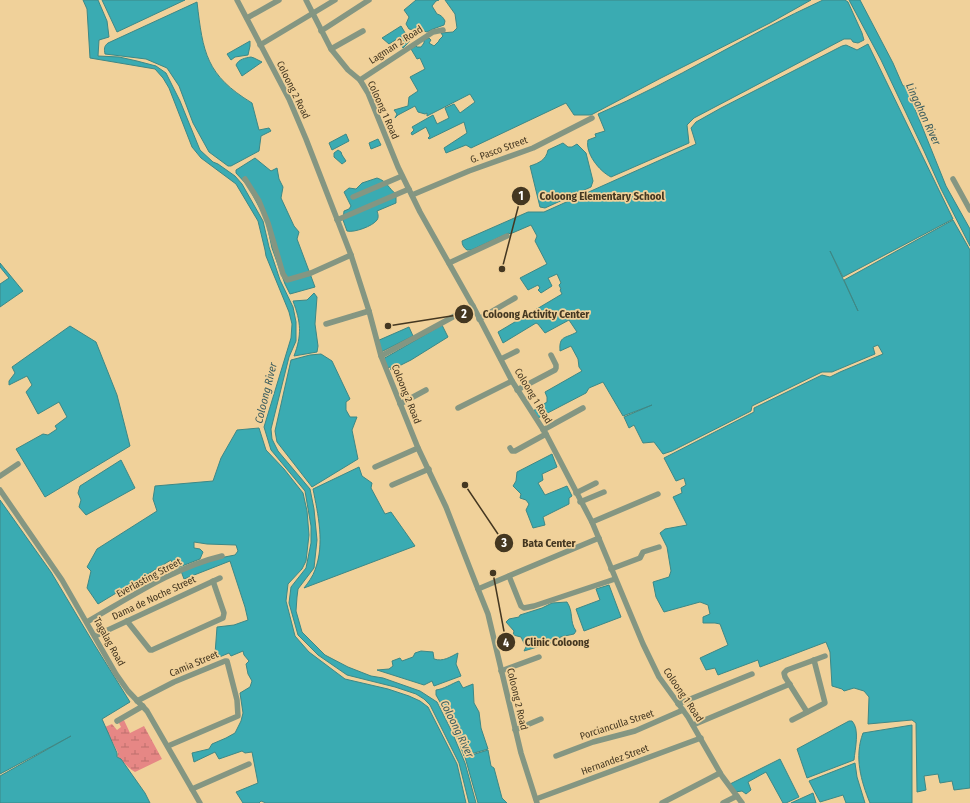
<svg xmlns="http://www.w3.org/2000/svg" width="970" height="803" font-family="'Fira Sans Condensed',sans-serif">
<defs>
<pattern id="wetland-marsh" width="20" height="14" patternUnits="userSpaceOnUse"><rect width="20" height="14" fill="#e68785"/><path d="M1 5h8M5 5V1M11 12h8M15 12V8" fill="none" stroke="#bc6f6c"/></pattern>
</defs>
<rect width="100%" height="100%" fill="#f0d19a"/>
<!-- wetland -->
<path fill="url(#wetland-marsh)" d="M123,718L130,733L144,726L162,759L135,772C128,768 123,761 117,756L118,753L105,727L112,724L117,730L121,727L118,721Z"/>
<!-- water -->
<g fill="#3aabb2" stroke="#3d8886">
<path d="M83,0H98L107,21L109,37L99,40L98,56L119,57L137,61L156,66L166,73L180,101L200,150L213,162L218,164L235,176L242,184L263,221L269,247L280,280L293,307L296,322V341L289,357L271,429L272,439L278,451L310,489L314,509L317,540L314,568L298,589L297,597L296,611L302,632L325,655L348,667L371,676L383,678L420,691L437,702L452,732L465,763L476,803H469L459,763L430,705L424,699L416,694L395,687L347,675L318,655L298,635L289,603L291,587L306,568L311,543V526L305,491L271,450L264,427L291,338L292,324L289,312L266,256L265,250L258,221L236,184L201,158L192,147L169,88L163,78L155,69L90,58L87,9Z"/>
<path d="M102,0H185L117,32Z"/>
<path d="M416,0H439L436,1L432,6L437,14C441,15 443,17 445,21L444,25L433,29L427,32C419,29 416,31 409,29L406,24L409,17L404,10Z"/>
<path d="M445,0H811L770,23L661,78L591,115H574L566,103L471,148L466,145L446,153L444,148L467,133L464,122L429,139L428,138L430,136L426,127L412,135L411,133L414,130L412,127L433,115L437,124L449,118L445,108L454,104L460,113L475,102L470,94L427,116V113L425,114L418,112L415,106L398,115L395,118L397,114L394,110L408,106L409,97L418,91L410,77L425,69L420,58L417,59L411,49L416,46L417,47H421L424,43V40L429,38L431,40L429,43L434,46L439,41V40L443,36L441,33L453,32L457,28L455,14Z"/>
<path d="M823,0H845L848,2L862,33L864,40L858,43L853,42L851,39H844L694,118L687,125L689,143L611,177C599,171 585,153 588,140L596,137L595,134L605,131L598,114C675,81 746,35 823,0Z"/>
<path d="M849,0H860L893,63L903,86L908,85L914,99L915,109L946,186L970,229V246L941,189L924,151L881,60Z"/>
<path d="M197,2C203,53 206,75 252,103L259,130L269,128L271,131L261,136L259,151L231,166H228L209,152L193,123L179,86L167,68L146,59L105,54C104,49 104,46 108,43Z"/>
<path d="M401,26L410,41L403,48L397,39L389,44L382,38Z"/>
<path d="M250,41V46L248,55L235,57L231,60L227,54Z"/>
<path d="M868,44L953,219L843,277L830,251L858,311L844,280L953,220L970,250V788L954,790L952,781L940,783L938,774L924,776L926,790L917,792L916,723L912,720L868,724L869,697L864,691L854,688L844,691L842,689L832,686L830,652L826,642L760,667L758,660L718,675L715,668L706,670L700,658L728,645L720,624L715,623H703V617L710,614L708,605L700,602L664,612L656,597L653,582L669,577L671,571L667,547L660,533L665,529L687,525L673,497L682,493L681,488L686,485L684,478L676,481L664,458L754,412V408L822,375L830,377L840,372L883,354L878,345L873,347L875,354L832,372H822L752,406L751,411L672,451L663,454L654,442L643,443L634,425L629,428L624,417L652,405L623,416L603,382L589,388L586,393L538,418L533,411L547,402V397L545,392L582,371L579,367L578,359L571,346L560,351C559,335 565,339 577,332L569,320L545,333L538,324L536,323L503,343L498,332L562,294L560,290L561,289L559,285L561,283L557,274L548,278L552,286L541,293L538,290L540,288L538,285L528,290L520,278L547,264L535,241L537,236L531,225L510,234L509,233L471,250H467C464,248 462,245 462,241L528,212H544L696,144L691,128L696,122L721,108L842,46L846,45L857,50Z"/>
<path d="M251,57L254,58L262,62L242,76L236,65C239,59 245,58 251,57Z"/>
<path d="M346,134L349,141L332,150L329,143Z"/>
<path d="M378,139L381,145L371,149L369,143Z"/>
<path d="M563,143L568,147H572L577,144L586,153L593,181L591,187L545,208L540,207L530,166C539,163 546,160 548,150Z"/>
<path d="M338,150L341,152L342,155L346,161L342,164L334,157V153Z"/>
<path d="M255,158L271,171L277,168L279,179L283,187L281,198L294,226L299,232L297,239L315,287L290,294L285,284L272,248L266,220L248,186L236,173V170Z"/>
<path d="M377,178C387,181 389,189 396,194V203L377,211C378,214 379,217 377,220C373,226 354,233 347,231L343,220L344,211L349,209L351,206L344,192L349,188L356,189L362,183Z"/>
<path d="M0,263L23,291L0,307V284L9,278L0,267Z"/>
<path d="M314,293L317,297L315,324L318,346L317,352L294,356C302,335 301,322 293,301L307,300Z"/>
<path d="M442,325L448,337L411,360L391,370L390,367L387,368L383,359Z"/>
<path d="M70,326L96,342L117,395L130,446L45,497L16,449L43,434L48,435L57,429L55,426L67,417L59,402L38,414L26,392L32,385L27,376L9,385V381L15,373L12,367Z"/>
<path d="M409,327L413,336L381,352L377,341Z"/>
<path d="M321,354L332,361L350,399L346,402V410L350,417H357L352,430L358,459L312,487L277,442L275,431L291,360L310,355Z"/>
<path d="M259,428L266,450L284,469L303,493L307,511L309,535L306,561L302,569L288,584L286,601L295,636L309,652L345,679L388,689L409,696L420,701L428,707L457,764L466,803H266L261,801L259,803H243L236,792L258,783L252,752L245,753L242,751L219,759L215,752L194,762L192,753L209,749L212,744L226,738L235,733L241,721L243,713L240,693L250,687L252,681L248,674L246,664L249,661L244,655L243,651L231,656L229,653L217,658L215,654L217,627L234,625L248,620L245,607L230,561L184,579L181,571L209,560L235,555L238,551L236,545L207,544L194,542V548L200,549L203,552L200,559L177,568L174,567L171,560L98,604L87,588L91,571L87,567L97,549L157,511L153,499L155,486L213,481L221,458L237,430Z"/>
<path d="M552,454L557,467L542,474L543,480L538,483L545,495L567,486L572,496L569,498V504L543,517L545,525L533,528L526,510L529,504L526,500L520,498L521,494L513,486L516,481L517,472Z"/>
<path d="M121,460L135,488L86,515L79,507L81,500L78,493L80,486Z"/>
<path d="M359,467L362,476L372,483L371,488L385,514L391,512L415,546L304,588C308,583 313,576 315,570C325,544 318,514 313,489Z"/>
<path d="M0,500L51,572L94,644L130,702L102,719L117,753V757L121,759L145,793L150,803H0V776L71,736L0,774Z"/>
<path d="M609,585L621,617L584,631L576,609L600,600L596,589Z"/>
<path d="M567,602C574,613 569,621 576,631L574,634L560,637V640L524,651L526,647L521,637L513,635L514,631L506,622L509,619L519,617L520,615L542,608L552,603Z"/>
<path d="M421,651L433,652L434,659C443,662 450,657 458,653L456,664L461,676L434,686L432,681L424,685L377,670L389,669L393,666L392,661L400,658L402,661L413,657L415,653Z"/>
<path d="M459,681L463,688L473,684L474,703L479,712L481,728L488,749L464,756L452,723L436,695V690C444,689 451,684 459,681Z"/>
<path d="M849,721H852C860,729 855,749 854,760L807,778L797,749Z"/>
<path d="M912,725V803H870C861,781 854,757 863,733Z"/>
<path d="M488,750L491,766L494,768L502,798L507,803H478L465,757Z"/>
<path d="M780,759L799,797L786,803H783L766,772L748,782L751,790L746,794L742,791L735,792L730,784Z"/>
<path d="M855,763L857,777L865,803H846L843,795L820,802L809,781Z"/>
<path d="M813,793L816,803H791Z"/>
</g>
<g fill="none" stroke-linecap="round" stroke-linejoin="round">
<!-- minor -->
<g stroke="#849682" stroke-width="5.5">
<path d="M237,0L289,99L306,139L351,255L369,311L381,356L418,448L446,507L478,589L488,614L521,753L537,803"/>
<path d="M306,0L331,49L348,70L360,80L368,93L398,167L420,212L473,306L512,381L546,434L592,522L643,644L659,677L688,717L722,776L742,803"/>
<path d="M247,18L279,0"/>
<path d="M321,31L369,0"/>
<path d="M260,45L335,0"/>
<path d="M331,49L363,31"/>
<path d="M360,80L433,32L443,30"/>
<path d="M245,179L259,201L268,223L283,274L287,280L311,273L351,255"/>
<path d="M953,179L970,210"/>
<path d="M412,195L469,171L533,148L592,118"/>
<path d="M353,197L402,176"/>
<path d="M337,220L409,189"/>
<path d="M449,263L507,236"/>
<path d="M479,319L515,298"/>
<path d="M326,324L369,311"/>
<path d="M381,356L473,306"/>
<path d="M501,359L517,351"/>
<path d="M517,390L555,370L556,368V365L551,355"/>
<path d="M400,404L426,390"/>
<path d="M458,408L512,381"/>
<path d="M543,430L583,408"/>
<path d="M510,448L512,451H515L546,434"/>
<path d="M375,467L418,448"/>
<path d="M0,476L18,464"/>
<path d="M392,485L429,469"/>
<path d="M0,490L62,580L116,674L128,691L147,711L200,803"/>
<path d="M576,493L596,483"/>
<path d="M580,502L604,492"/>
<path d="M592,522L658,494"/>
<path d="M611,569L640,558L643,552L659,547"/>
<path d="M509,576L521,606L524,608L534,606L615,579"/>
<path d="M478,589L599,538"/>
<path d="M127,621L150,650H152L223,618L224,613L213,581"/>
<path d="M87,622C129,598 175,567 222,556"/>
<path d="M95,636L220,578"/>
<path d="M501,671L539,657"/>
<path d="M137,701L174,682L225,661H227L237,700L238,716L168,746"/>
<path d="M678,704L752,674"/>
<path d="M807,712L785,677L784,673L787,670L825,656"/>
<path d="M792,720L825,703L814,660"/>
<path d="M117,721L143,706"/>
<path d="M693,725L790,684"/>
<path d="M515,730L541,719"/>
<path d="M556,756L593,742L635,731L683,710"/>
<path d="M192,789L249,764"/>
<path d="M536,799L701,738"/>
<path d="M662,803L720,773"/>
<path d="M723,803L737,796"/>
</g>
</g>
<g text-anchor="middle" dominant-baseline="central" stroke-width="3.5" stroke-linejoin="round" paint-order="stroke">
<!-- street labels -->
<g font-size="10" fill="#443721" stroke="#f0d19a">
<text transform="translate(396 45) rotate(-33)">Lagman 2 Road</text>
<text transform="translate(293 90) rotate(64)">Coloong 2 Road</text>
<text transform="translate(383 110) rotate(66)">Coloong 1 Road</text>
<text transform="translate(499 150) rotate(-20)">G. Pasco Street</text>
<text transform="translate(406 394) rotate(68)">Coloong 2 Road</text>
<text transform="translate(533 396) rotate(59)">Coloong 1 Road</text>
<text transform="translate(149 578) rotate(-28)">Everlasting Street</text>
<text transform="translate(154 598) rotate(-25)">Dama de Noche Street</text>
<text transform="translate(109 642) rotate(61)">Tagalag Road</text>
<text transform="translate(194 664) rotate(-23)">Camia Street</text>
<text transform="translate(683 695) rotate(56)">Coloong 1 Road</text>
<text transform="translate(517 699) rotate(77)">Coloong 2 Road</text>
<text transform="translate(617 725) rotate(-18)">Porcianculla Street</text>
<text transform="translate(615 760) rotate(-20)">Hernandez Street</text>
</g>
<!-- water labels -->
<g font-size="11" font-style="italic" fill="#3b5d5f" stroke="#f0d19a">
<text transform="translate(923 114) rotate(65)">Lingahan River</text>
<text transform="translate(266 393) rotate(-76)">Coloong River</text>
<text transform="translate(457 729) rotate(64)">Coloong River</text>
</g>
</g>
<!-- callouts -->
<path fill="none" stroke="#443721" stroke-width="1.5" d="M502 269L521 196M388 326L464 314M465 485L504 543M493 573L506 642"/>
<g fill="#443721" stroke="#f0d19a" stroke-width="1.5">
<circle cx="502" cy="269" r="4"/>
<circle cx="388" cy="326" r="4"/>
<circle cx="465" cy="485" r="4"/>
<circle cx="493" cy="573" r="4"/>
<circle cx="521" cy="196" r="10"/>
<circle cx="464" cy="314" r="10"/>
<circle cx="504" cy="543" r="10"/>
<circle cx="506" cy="642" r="10"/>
</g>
<g font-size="12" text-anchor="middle" font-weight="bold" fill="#fff">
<text x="521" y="200">1</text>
<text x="464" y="318">2</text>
<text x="504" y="547">3</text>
<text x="506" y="647">4</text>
</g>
<g font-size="11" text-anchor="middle" font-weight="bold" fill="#443721" stroke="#f0d19a" stroke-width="3.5" stroke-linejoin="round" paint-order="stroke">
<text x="602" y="200">Coloong Elementary School</text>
<text x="536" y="318">Coloong Activity Center</text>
<text x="549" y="547">Bata Center</text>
<text x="557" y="646">Clinic Coloong</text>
</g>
</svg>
